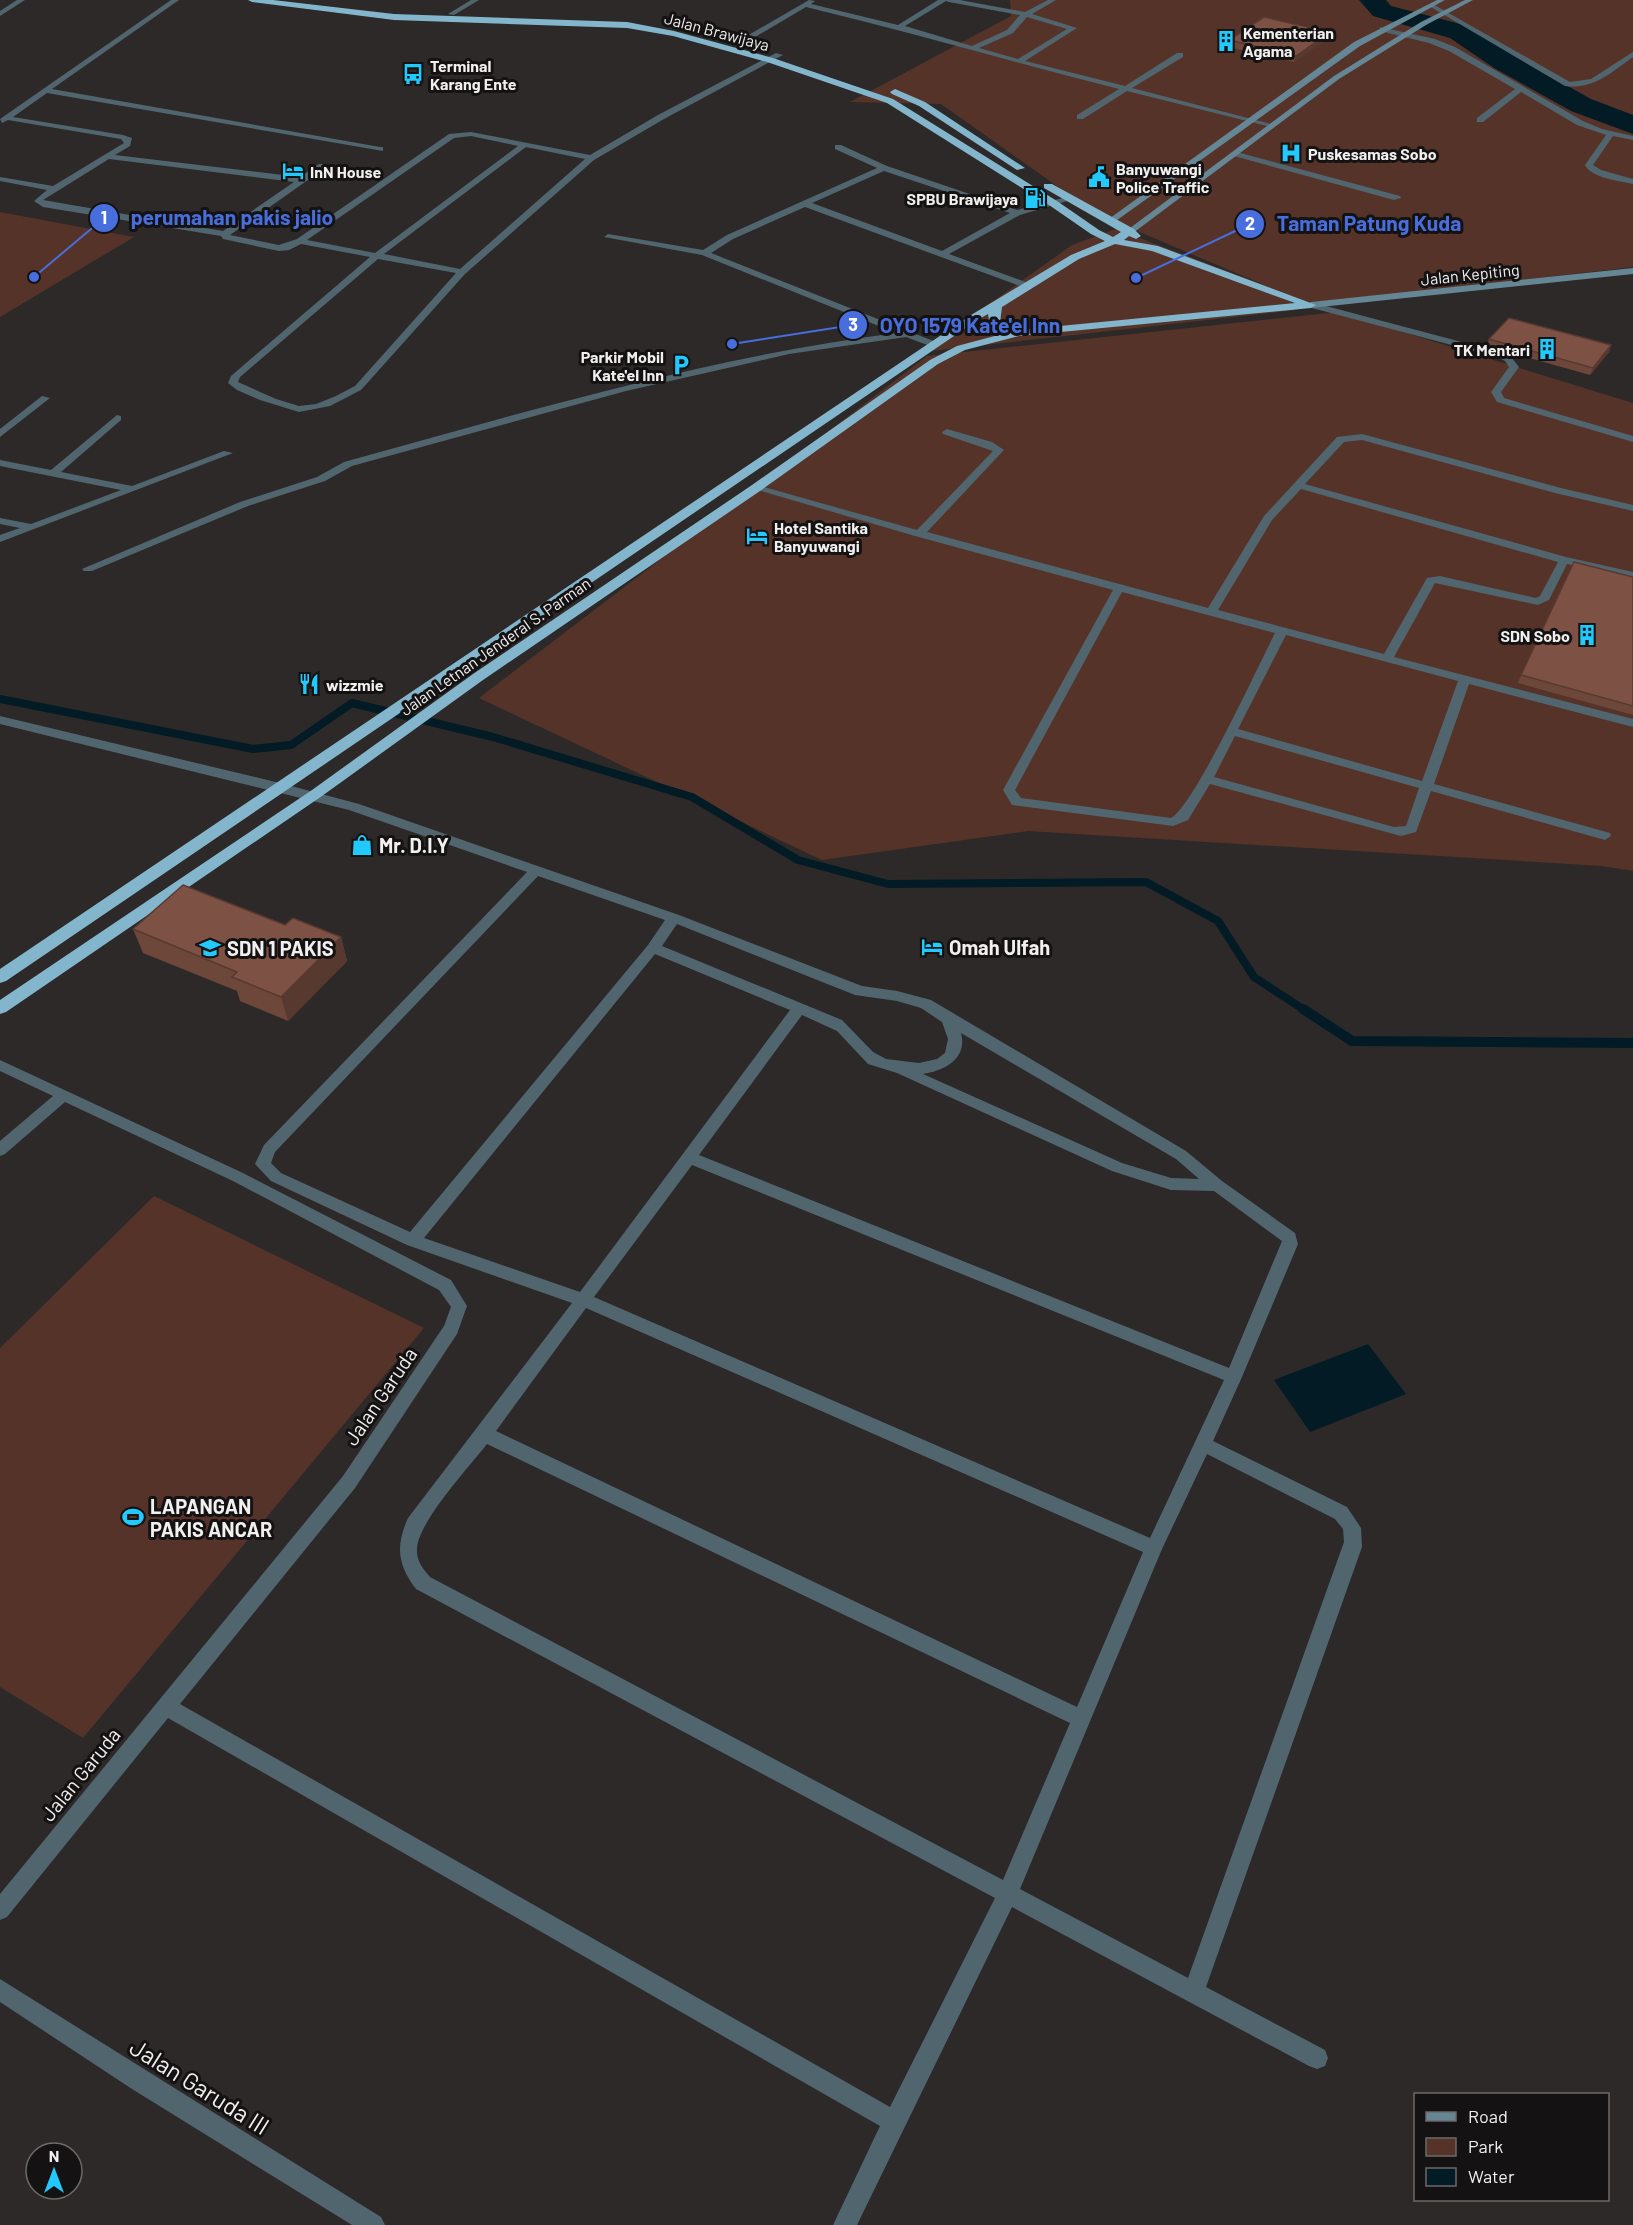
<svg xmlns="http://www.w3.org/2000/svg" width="1633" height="2225" font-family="Barlow,sans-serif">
<rect width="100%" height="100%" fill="#2c2928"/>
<!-- green -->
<g fill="#553328">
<path d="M1010,0H1633V267L1311,305L1285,294L1297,310L922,352L1072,245L1116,229L1269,287L1095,213L941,104L850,102L1011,16Z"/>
<path d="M0,212L134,237L0,317Z"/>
<path d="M1338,312L1633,403V871L1602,866L1028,831L822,860L479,698L927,356Z"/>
<path d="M154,1196L424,1328L83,1738L0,1687V1348Z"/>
</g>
<!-- water -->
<path fill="#021b25" d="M1368,1344L1406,1394L1310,1432L1274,1380Z"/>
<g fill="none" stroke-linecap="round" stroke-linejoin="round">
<!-- stream-far1 -->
<path stroke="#021b25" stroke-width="8" d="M0,699L253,749L291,745L352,703L493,737L692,797L798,860L888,884L1146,882L1218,921L1254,977L1306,1011"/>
<!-- stream -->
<path stroke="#021b25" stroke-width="10" d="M1303,1009L1352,1041L1633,1043"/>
<!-- river -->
<path fill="#021b25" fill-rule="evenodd" d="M1359,0H1386L1391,6L1468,26L1514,56L1591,99L1633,115V134L1571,111L1494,68L1450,38L1373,16Z"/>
<!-- street -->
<g fill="#51656e" fill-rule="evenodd">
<path d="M17,0H25L0,16V11Z"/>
<path d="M171,0H179L52,89L380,147H383V151L47,93L13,117L123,135L132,138L130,146L115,155L300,177L319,164H325V168L230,235L279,245L297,239L449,134L471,132L590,155L658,115L776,53L783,55L664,119L594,160L465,274L361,390L330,406L299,412L260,400L237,390L228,383L231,376L370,257L301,244L289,250L279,251L223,239L221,236L43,207L34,201L47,190L0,181V177L53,186L124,143L121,139L8,120L2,123L0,119ZM471,136L518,146L375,253L307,240L454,138ZM526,147L585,159L460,269L384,254ZM109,159L294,182L223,231L43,200ZM378,259L456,273L355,386L336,396L316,404L299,406L276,399L238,382L240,377Z"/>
<path d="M471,0H479L454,15L448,14Z"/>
<path d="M809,0L815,1L811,4L898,25L938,0H960L1025,12L1048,0H1056L1032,14L1077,28L1025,61L1125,86L1177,53H1183V57L1132,88L1275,125L1271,127L1127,91L1083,119H1077V115L1119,89C1015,63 911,32 806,7L740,46L733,44ZM946,1L949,2L1020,15L1007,30L972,46L905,26ZM1027,17L1067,29L1018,59L979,48L1013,33Z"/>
<path d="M1431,3L1570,82L1591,79L1633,52V57C1612,72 1593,90 1565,86L1429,6Z"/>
<path d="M1380,27L1435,39L1455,47L1583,121L1602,129L1633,136V140L1613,136L1593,165L1601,170L1633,179V184C1620,181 1591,178 1585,165L1606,135L1577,125L1521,92L1483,122H1477V118L1515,89L1449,51L1429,43L1380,31Z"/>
<path d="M835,145H841L887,166L1017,210L1070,196L1074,199L1020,215L949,254L1031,284L1032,286L1028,289L805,207L733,239L711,253L936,342V346H930L906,337L789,354L626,391L352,466L325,481L248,506L92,571H84L82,569L240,502L317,477L344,462C526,412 708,357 896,333L702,255L604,237L608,234L703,250L727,235L877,168L835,149ZM884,171L1010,213L942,251L812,203Z"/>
<path d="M1237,152L1400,196L1401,198L1394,200L1234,156L1233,154Z"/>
<path d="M1311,302L1503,353L1511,357L1519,367L1501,392L1504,398L1633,436V442L1497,402L1491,392L1509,367L1505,361L1497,357L1308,307L1306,305Z"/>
<path d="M42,396L50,398L0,437V429Z"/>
<path d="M117,415L121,416V420L61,472L132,486L224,451L233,453L0,542V535L20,528L0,524V518L31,524L121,490L0,466V460L51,470Z"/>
<path d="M947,429L992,442L1004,450L927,532L1208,608L1264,516L1337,437L1362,434L1561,488L1633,505V511L1555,493L1362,440L1344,442L1305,484L1566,557L1633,572V578L1567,564L1549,600L1538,605L1435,583L1394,657L1633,719V727L1469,684L1434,784L1610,833L1611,836L1605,840L1431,791L1416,832L1401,836L1210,784L1188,820L1173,826L1012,805L1003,790L1113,590L915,536L751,488L760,486L917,530L993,451L943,434L942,432ZM1301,489L1558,562L1540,596L1536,598L1440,576L1427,578L1384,654L1218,610L1272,520ZM1122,592L1275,633C1259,664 1194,806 1171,818L1021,798L1015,790ZM1286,635L1458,681L1422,781L1238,729ZM1235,736L1419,788L1406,826L1394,827L1214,777Z"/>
<path d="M0,716L280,783L359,804L679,915L862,986L897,991L931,1000L1186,1151L1222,1181L1295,1233L1298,1244L1242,1377L1213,1441L1347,1507L1361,1528L1362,1547L1206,1987L1325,2050L1328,2058L1325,2066L1317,2069L1309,2066L1012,1907L857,2225H833L880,2126L168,1718L7,1917L0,1920V1894L343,1476L444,1326L451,1307L439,1290L233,1181L65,1102L5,1154L0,1156V1141L53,1096L0,1071V1060L243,1173L451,1280L467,1306L457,1334L355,1488L180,1704L890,2107L995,1898L416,1589C398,1565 395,1547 408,1518L572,1303L407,1245L271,1181L255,1164L264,1145L527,872L349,810L0,724ZM538,876L665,920L648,945L410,1232L281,1173L271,1163L275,1152ZM677,924L855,995L897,1001L921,1008L942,1022L948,1039L945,1053L937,1059L919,1063L886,1059L873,1052L842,1020L662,946ZM655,954L790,1010L580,1292L424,1238ZM802,1015L837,1031L868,1064L897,1073L1112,1171L1171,1190L1214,1191L1282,1241L1229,1368L699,1155ZM961,1033L1176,1159L1199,1179L1171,1178L1122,1163L923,1074C944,1071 968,1059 961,1033ZM692,1165L1224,1380L1150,1538L594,1297ZM586,1308L1143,1552L1077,1707L496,1431ZM487,1444L1070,1723L1003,1880L430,1577C422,1568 416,1560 417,1548C419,1521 469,1467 487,1444ZM1207,1454L1335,1519L1343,1529L1344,1542L1188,1978L1020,1889L1162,1549Z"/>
<path d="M0,1979L381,2217L385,2225H352L132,2089L0,2002Z"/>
</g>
<!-- secondary -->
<g fill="#658694" fill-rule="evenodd">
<path d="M1437,0H1445L1360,46L1113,223L1106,221L1354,42Z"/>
<path d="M1465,0H1473L1426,25L1339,79L1133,233L1126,231L1334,76L1421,22Z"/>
<path d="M1633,268V274L1311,308L1306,305L1311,302Z"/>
</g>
<!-- highway -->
<g fill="#83b6cc" fill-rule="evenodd">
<path d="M248,0H273L394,14L627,22L674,31L773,58L893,99L1057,201L1099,230L1113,237L1121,232L1044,188V184H1052L1134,229L1141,236L1136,239L1129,236L1124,240L1158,246L1316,305L1311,308L1019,336L965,350L938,364L760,491L483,680L322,796L6,1012L0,1014V1000L312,790L473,674L752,485L930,360L957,346L1006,333L990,326L988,314L979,319L6,981L0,983V969L971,315L1071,255L1105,241L1091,234L1049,205L887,103L767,62L673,36L627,28L394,20L252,2ZM1115,244L1152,251L1295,303L1019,330L1000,323L1002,307L1079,259Z"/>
<path d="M895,89L925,102L1025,168L1017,170L919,106L892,94L890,92Z"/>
</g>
</g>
<!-- wall -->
<g fill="#6c473a">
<path d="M1328,38L1294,62L1228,47L1229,40Z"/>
<path d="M1489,339L1611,345L1609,352L1590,375L1487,346Z"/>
<path d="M1633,577V715L1518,683L1521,675Z"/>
<path d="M285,925L341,937L347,961L288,1021L240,1001L237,991L143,953L133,929Z"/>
</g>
<!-- shaded-wall -->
<g fill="#583930">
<path d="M1330,32L1328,38L1294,62L1296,56Z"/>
<path d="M1611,345L1609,352L1590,375L1593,368Z"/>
<path d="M341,937L347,961L288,1021L281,997Z"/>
</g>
<!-- building -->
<g fill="#7d5244" stroke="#583930" stroke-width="1.5">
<path d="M1264,17L1330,32L1296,56L1229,40Z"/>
<path d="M1509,318L1611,345L1593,368L1489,339Z"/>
<path d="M1574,562L1633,577V706L1521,675Z"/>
<path d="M183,885L285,925L293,918L341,937L281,997L232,977L237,972L133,929Z"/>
</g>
<!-- icons -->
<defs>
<symbol id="building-bare" viewBox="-9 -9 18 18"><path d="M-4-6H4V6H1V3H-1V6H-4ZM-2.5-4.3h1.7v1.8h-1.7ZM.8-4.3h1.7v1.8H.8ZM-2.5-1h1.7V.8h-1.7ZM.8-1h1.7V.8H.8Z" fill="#21c9fd" stroke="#141212" stroke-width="2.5" paint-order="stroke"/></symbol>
<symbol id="bus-bare" viewBox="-9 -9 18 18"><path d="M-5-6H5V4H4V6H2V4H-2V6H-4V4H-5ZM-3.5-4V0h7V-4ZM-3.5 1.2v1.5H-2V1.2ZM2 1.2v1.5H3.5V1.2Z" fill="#21c9fd" stroke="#141212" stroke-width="2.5" paint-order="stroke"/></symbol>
<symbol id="hospital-bare" viewBox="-9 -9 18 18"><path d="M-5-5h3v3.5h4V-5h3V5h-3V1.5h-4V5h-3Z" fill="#21c9fd" stroke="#141212" stroke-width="2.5" paint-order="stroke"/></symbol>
<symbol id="hotel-bare" viewBox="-9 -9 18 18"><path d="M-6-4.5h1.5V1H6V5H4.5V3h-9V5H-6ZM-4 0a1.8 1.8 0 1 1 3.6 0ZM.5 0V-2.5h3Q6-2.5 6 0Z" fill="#21c9fd" stroke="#141212" stroke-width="2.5" paint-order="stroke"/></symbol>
<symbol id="civic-bare" viewBox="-9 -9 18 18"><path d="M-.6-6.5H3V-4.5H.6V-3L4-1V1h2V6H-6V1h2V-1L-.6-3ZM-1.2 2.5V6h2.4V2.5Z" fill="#21c9fd" stroke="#141212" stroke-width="2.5" paint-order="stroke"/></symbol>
<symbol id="fuel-bare" viewBox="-9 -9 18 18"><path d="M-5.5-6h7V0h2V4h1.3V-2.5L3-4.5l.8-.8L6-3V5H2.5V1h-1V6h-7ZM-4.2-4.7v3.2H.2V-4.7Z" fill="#21c9fd" stroke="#141212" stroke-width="2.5" paint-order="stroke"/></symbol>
<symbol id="parking-bare" viewBox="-9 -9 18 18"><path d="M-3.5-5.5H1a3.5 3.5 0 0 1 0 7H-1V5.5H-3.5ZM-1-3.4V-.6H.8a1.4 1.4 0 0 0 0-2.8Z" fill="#21c9fd" stroke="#141212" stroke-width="2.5" paint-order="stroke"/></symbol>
<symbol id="restaurant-bare" viewBox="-9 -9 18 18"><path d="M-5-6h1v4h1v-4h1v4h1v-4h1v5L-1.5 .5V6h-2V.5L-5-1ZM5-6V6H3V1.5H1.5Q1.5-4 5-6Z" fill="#21c9fd" stroke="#141212" stroke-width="2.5" paint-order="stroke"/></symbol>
<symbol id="shop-bare" viewBox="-9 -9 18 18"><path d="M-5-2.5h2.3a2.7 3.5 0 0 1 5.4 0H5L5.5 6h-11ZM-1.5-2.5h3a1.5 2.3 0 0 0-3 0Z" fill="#21c9fd" stroke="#141212" stroke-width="2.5" paint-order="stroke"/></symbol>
<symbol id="school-bare" viewBox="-9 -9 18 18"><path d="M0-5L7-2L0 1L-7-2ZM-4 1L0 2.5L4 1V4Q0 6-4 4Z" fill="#21c9fd" stroke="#141212" stroke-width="2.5" paint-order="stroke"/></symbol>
<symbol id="stadium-bare" viewBox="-9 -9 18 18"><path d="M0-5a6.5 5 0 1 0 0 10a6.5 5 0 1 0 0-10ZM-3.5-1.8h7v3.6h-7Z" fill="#21c9fd" stroke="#141212" stroke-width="2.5" paint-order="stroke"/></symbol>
</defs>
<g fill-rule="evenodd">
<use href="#building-bare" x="1211" y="26" width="30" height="30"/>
<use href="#bus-bare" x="398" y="59" width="30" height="30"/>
<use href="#hospital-bare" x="1276" y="138" width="30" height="30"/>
<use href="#hotel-bare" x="278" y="156" width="30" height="30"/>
<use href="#civic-bare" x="1084" y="162" width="30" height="30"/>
<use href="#fuel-bare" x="1020" y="183" width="30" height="30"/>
<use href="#building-bare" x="1532" y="334" width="30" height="30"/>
<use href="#parking-bare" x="666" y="350" width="30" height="30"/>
<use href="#hotel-bare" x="742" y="521" width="30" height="30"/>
<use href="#building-bare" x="1572" y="620" width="30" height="30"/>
<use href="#restaurant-bare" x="294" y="669" width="30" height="30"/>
<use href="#shop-bare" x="347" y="830" width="30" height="30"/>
<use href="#hotel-bare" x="917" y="932" width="30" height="30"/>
<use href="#school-bare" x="195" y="933" width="30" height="30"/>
<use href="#stadium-bare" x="118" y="1502" width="30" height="30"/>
</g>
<g text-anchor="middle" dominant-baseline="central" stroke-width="6" stroke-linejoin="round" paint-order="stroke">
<!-- far-street labels -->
<g font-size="16" fill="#f2efef" stroke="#141212">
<text transform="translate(717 31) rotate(15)">Jalan Brawijaya</text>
<text transform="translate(1470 274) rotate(-6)">Jalan Kepiting</text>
<text transform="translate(495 646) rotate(-35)">Jalan Letnan Jenderal S. Parman</text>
</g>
<!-- far-poi labels -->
<g font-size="16" font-weight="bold" fill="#f2efef" stroke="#141212" text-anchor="start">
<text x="1243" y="32">Kementerian<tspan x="1243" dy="18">Agama</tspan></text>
<text x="430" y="65">Terminal<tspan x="430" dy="18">Karang Ente</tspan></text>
<text x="1308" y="153">Puskesamas Sobo</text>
<text x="1116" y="168">Banyuwangi<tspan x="1116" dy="18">Police Traffic</tspan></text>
<text x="310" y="171">InN House</text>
<text x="1018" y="198" text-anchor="end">SPBU Brawijaya</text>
<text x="1530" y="349" text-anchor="end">TK Mentari</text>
<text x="664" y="356" text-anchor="end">Parkir Mobil<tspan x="664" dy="18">Kate'el Inn</tspan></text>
<text x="774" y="527">Hotel Santika<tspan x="774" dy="18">Banyuwangi</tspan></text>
<text x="1570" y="635" text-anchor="end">SDN Sobo</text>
<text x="326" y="684">wizzmie</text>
</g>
<!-- poi labels -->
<g font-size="20" font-weight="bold" fill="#f2efef" stroke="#141212" text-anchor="start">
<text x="379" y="845">Mr. D.I.Y</text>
<text x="949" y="947">Omah Ulfah</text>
<text x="227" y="948">SDN 1 PAKIS</text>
<text x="150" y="1506">LAPANGAN<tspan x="150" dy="23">PAKIS ANCAR</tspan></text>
</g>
<!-- street labels -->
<g font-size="20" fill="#f2efef" stroke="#141212">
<text transform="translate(380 1396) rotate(-56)">Jalan Garuda</text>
<text transform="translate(80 1774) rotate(-51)">Jalan Garuda</text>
</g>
<!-- near-street labels -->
<g font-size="24" fill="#f2efef" stroke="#141212">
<text transform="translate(200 2086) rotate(32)">Jalan Garuda III</text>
</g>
</g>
<!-- callouts -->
<path fill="none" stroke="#486edd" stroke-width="2" d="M34 277L104 218M1136 278L1250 224M732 344L853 325"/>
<g fill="#486edd" stroke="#141212" stroke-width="2">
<circle cx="34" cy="277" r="6"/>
<circle cx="1136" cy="278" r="6"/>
<circle cx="732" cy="344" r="6"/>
<circle cx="104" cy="218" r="15"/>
<circle cx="1250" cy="224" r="15"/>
<circle cx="853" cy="325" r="15"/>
</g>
<g font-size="18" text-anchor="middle" font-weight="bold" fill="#fff">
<text x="104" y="224">1</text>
<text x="1250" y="230">2</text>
<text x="853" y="331">3</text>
</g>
<g font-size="21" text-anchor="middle" font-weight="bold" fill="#486edd" stroke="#141212" stroke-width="6" stroke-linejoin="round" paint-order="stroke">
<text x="232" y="225">perumahan pakis jalio</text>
<text x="1369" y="231">Taman Patung Kuda</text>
<text x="970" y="333">OYO 1579 Kate'el Inn</text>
</g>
<!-- legend -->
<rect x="1414" y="2093" width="195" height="108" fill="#141212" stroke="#6d6a6a" stroke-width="1.5"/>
<rect x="1426" y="2112" width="30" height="9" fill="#658694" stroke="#6d6a6a" stroke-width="1.5"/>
<text x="1468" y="2123" font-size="18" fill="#f2efef">Road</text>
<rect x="1426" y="2138" width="30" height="18" fill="#553328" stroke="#6d6a6a" stroke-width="1.5"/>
<text x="1468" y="2153" font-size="18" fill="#f2efef">Park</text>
<rect x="1426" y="2168" width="30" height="18" fill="#021b25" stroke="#6d6a6a" stroke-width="1.5"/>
<text x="1468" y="2183" font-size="18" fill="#f2efef">Water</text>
<!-- north arrow -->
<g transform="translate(54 2171)"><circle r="28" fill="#141212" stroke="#6d6a6a" stroke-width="1.5"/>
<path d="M0-4.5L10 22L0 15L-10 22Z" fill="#21c9fd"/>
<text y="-9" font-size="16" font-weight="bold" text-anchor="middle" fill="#f2efef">N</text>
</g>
</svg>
